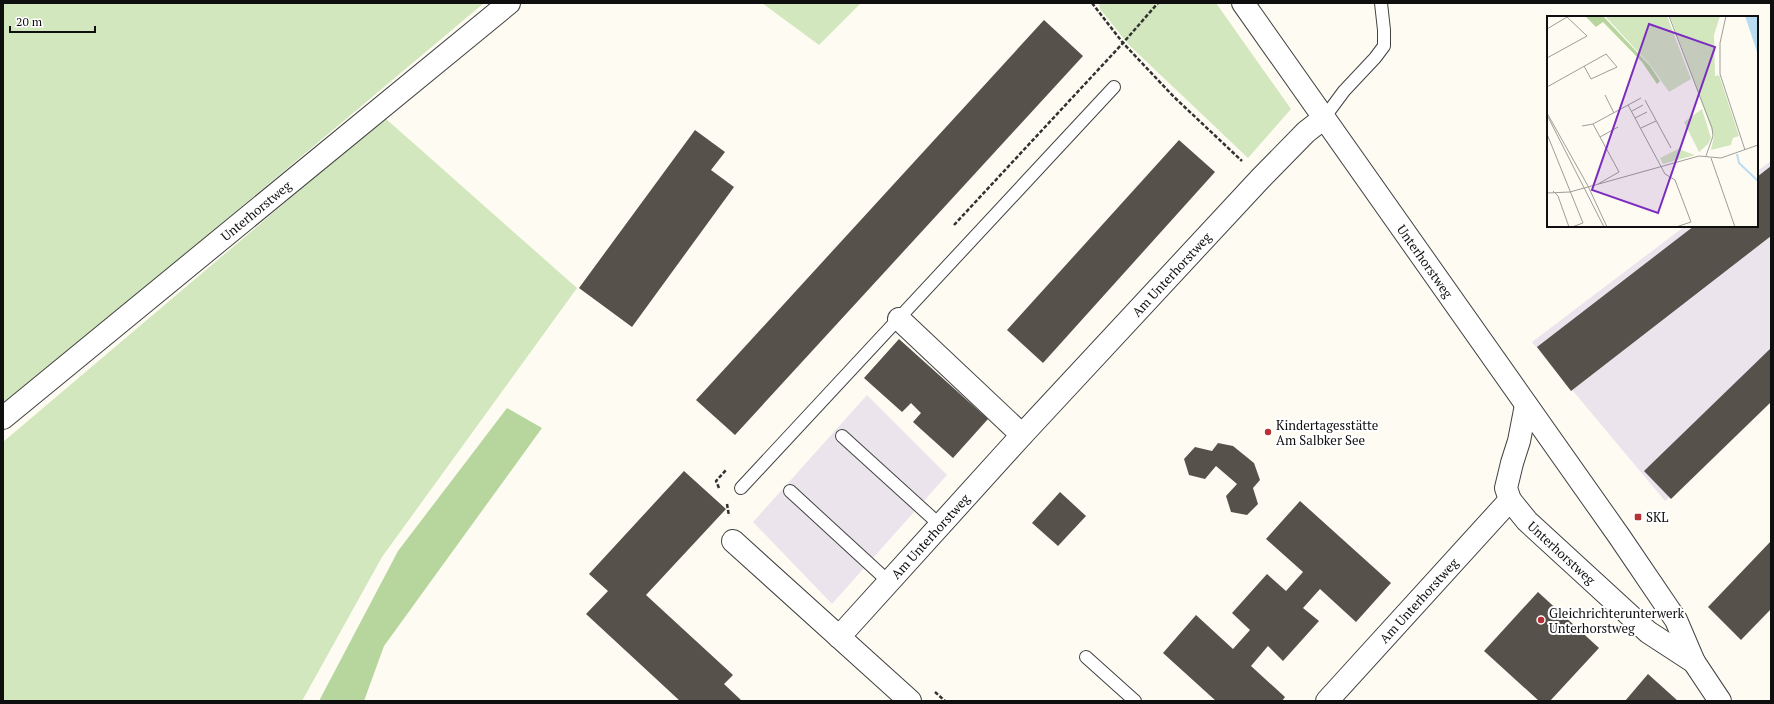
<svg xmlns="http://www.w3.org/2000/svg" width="1774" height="704" font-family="'PT Serif',serif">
<rect width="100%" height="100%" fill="#fefcf2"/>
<!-- industrial -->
<g fill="#ece4ed">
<path d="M1771,161V401L1665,501L1532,342L1685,226H1757V171Z"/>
<path d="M867,395L947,475L832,604L753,522Z"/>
</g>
<!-- green -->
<g fill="#d2e7bd">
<path d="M3,3H484L3,407Z"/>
<path d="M762,3H861L819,45Z"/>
<path d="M1099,3H1216L1291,109L1248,158L1129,45L1100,9Z"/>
<path d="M385,118L577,288L382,557L302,701H3V442Z"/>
</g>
<!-- forest -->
<path fill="#b6d69e" d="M507,408L542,428L384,646L364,701H319L398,551Z"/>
<!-- building -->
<g fill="#57514c">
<path d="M1044,20L1083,56L735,435L696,400Z"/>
<path d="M695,130L725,152L711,170L734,187L632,327L579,288Z"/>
<path d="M1179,140L1215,172L1043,363L1007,330Z"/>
<path d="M1771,166V236L1571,391L1537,347L1694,226H1757V177Z"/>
<path d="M899,339L988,419L953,458L913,422L921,413L911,403L902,412L864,378Z"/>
<path d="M1771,348V402L1671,499L1644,471Z"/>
<path d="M1218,443L1233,446L1254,463L1260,480L1253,488L1258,504L1247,515L1231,512L1226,496L1237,484L1216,466L1205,479L1189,475L1184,459L1195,447L1212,451Z"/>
<path d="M684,471L726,509L646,595L733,675L724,684L742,701H680L586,614L608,591L589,574Z"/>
<path d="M1060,492L1086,516L1058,546L1032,523Z"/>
<path d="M1300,501L1391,583L1356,622L1320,589L1303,608L1319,621L1283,661L1268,646L1251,666L1285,697L1282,701H1216L1163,653L1196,615L1233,649L1250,630L1232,613L1267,574L1286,591L1303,572L1266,539Z"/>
<path d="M1771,541V609L1741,640L1708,607Z"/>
<path d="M1538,592L1599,648L1550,701H1539L1484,651Z"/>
<path d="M1648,674L1678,701H1625Z"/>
</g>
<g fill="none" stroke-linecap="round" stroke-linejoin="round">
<defs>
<g id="lane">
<path d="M1324,118L1344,91L1375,58L1384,46V30L1381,3"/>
<path d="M842,436L940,525"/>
<path d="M741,488L1114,87"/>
<path d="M790,491L889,582"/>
<path d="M1086,657L1135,701"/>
</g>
<g id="street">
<path id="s1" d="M1243,3L1619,536L1676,620L1694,662L1720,701"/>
<path d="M899,319L1022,435"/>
<path id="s2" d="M1526,405L1519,441L1512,463L1506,488L1510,500L1527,521L1648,632L1694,662"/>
<path id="s3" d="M3,418L509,3"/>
<path d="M733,541L910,701"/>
<path id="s4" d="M839,637L1022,435L1260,179L1306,132L1324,118"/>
<path id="s5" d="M1327,701L1510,500"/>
</g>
</defs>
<!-- lane casing -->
<use href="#lane" stroke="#424242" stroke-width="14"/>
<!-- street casing -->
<use href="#street" stroke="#424242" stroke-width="24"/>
<!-- path -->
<g stroke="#313131" stroke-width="2.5" stroke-dasharray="4 2" stroke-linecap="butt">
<path d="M1092,3L1123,43L1174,97L1242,161"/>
<path d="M954,225L1123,43L1158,3"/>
<path d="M719,488L716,481L726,470"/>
<path d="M727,504L729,516"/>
<path d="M935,692L945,701"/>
</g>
<!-- lane -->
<use href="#lane" stroke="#fff" stroke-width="12"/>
<!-- street -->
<use href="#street" stroke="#fff" stroke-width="22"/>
</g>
<!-- markers -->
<g fill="#b63035" stroke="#fff" stroke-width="1.5">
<circle cx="1268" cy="432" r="4"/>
<rect x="1634" y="513" width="8" height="8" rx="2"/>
<circle cx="1541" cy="620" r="4"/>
</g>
<g text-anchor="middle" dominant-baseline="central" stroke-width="4" stroke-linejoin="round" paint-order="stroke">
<!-- street labels -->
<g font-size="13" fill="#0f0f0f" stroke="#fff">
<text stroke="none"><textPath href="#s3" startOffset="327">Unterhorstweg</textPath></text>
<text stroke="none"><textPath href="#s1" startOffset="316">Unterhorstweg</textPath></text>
<text stroke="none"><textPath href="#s4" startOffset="492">Am Unterhorstweg</textPath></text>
<text stroke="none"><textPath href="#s4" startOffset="136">Am Unterhorstweg</textPath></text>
<text stroke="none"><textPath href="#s2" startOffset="172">Unterhorstweg</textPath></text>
<text stroke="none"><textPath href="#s5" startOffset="136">Am Unterhorstweg</textPath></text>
</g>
<!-- poi labels -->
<g font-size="13" fill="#0f0f0f" stroke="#fff" text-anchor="start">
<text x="1276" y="425">Kindertagesstätte<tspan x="1276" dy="15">Am Salbker See</tspan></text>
<text x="1646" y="517">SKL</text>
<text x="1549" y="613">Gleichrichterunterwerk<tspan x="1549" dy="15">Unterhorstweg</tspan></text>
</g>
</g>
<!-- overview -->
<g transform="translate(1547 16)">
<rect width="211" height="211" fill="#fefcf2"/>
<path d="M58,0H120L144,63L122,76L103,49ZM123,0H173L167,19L168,60L172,59L192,120L186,122L184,129L164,134L167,120ZM155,93L164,122L161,128L152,136L137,106ZM131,133L148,139L116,148L113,142Z" fill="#d2e7bd"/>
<path d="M38,0H56L103,50L113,65L110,68L95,46L56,6L49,11Z" fill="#b6d69e"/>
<path d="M198,0H211V39Z" fill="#badcf2"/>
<path fill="none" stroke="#badcf2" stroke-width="2" d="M190,138L192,147L211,165"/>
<path fill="none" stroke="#9e9d97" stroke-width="1" d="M122,0L165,112L166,120L159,140M179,0L173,27V58L198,134M0,13L20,1M0,42L40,20L19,0M0,71L59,38L70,51L44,63L37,50M58,79L67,97M98,84L124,132M81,89L118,158L128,164L144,206L129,211M85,95L96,89M0,97L41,170L60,211M0,99L57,211M88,102L100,96M46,108L72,156M35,110L46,108L94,82M94,112L109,105M0,118L36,207L25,211M53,121L71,111M164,142L188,211M51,168L72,156M6,175L11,180L22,211M0,177L23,176L152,140L174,142L211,129"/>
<path fill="#7b2cbf" fill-opacity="0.15" stroke="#7b2cbf" stroke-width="2" d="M102,8L168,31L111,197L45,174Z"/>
<rect width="211" height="211" fill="none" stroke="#0f0f0f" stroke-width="2"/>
</g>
<!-- border -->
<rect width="1774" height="704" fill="none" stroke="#0f0f0f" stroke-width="8"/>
<!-- scale -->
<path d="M10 26v6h85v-6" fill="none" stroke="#0f0f0f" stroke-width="2"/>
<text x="16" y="26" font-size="12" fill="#0f0f0f" stroke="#ffffff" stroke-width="3" paint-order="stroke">20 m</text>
</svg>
